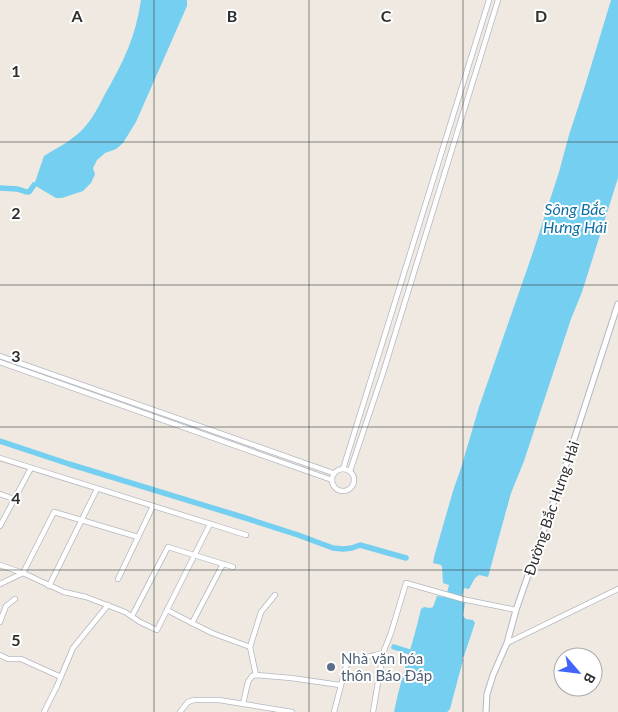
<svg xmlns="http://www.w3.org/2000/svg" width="618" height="712" font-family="Lato,sans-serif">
<rect width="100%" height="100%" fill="#efe9e1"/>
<!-- water -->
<g fill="#75cff0">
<path d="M141,0H187V6L136,122L123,143L116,149L105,153L97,160L93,168L95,174L91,183L83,191L62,198H56L34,185L44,156C57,148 71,141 82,130C92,120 99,106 105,94C123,63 136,36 141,0Z"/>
<path d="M611,0H618V178L582,292L571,319L524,461L511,493L488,577L479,575L475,578L469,589L464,588L461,602L465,603L463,616L466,619L473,620L475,623L464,656L462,658L463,660L450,709L447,712H394C401,677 413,644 421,609L424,607L430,608L433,607L437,596L446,597L449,585L443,583L442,567L441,565L433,563L434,557L453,491L461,468L479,407L532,255L559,172L569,135L585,86Z"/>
</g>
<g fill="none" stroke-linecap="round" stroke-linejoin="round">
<!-- canal -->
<g stroke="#75cff0" stroke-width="5.5">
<path d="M0,188C6,189 12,188 17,189C22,190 25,192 29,192L34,185"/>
<path d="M0,441L69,464L239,516L298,535L333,548L343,549L352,548L360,545L406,558"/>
<path d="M394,647L416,654"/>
</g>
<defs>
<g id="minor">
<path d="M0,356L333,473"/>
<path d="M0,362L332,480"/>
<path d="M0,458L246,535"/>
<path d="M343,469L489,0"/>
<circle cx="343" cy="480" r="11"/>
<path d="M350,471L383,373L498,0"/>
<path d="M0,494L14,499"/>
<path d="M0,526L31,468"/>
<path d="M0,565L23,573L64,592L86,597L125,612L140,622L157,630L210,524"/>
<path d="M118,579L153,506"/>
<path d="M0,584L23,573L54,512L138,537"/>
<path d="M49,586L97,489"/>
<path d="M167,610L192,623L223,564"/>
<path d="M132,616L168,547L233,567"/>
<path d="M0,622L6,606L15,599"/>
<path d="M192,623L212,633L250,647L256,675"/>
<path d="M507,643L618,589"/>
<path d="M250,647L261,612L275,595"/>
<path d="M0,655L8,659H21L61,677"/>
<path d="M243,704L248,682L252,676L256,675L291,678L340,685"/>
<path d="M44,712L57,686L73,648L108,605"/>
<path d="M180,712L188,702L194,700H219L292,712"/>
<path d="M334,712L346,666C352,659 373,656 383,653L391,633L406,583L462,599L516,610"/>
<path d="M373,712L383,653"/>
</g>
<path id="tertiary" d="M486,712L487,694L493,675L507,643L516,610L559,486L618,304"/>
</defs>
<!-- minor casing -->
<use href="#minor" stroke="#b4b7c1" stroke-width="6"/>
<!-- tertiary casing -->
<use href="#tertiary" stroke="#b4b7c1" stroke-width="7"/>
<!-- minor -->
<use href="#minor" stroke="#fff" stroke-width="4.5"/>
<!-- tertiary -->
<use href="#tertiary" stroke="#fff" stroke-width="5"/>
</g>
<!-- grid -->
<path fill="none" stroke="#2e2e2e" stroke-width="1" stroke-opacity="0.55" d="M154,0V712M309,0V712M463,0V712M0,142H618M0,285H618M0,427H618M0,570H618"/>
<!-- markers -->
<circle fill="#5c6f8a" stroke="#fff" stroke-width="2" cx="331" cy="667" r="5"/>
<g text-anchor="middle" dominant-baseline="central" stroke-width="4" stroke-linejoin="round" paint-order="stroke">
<!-- street labels -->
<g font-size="15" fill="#2e2e2e" stroke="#fff">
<text transform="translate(551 508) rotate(-71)">Đường Bắc Hưng Hải</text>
</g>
<!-- service labels -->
<g font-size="15" fill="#4e5e75" stroke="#fff" text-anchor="start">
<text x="341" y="658">Nhà văn hóa<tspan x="341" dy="17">thôn Báo Đáp</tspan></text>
</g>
<!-- water labels -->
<g font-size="16" font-style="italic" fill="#0d6fa3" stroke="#fff">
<text x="575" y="208">Sông Bắc<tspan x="575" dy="18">Hưng Hải</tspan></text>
</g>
</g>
<g font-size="16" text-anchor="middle" font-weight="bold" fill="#2e2e2e" stroke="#fff" stroke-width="4" stroke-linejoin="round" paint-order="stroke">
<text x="77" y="22">A</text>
<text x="232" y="22">B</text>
<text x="386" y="22">C</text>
<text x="541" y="22">D</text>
<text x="16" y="77">1</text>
<text x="16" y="219">2</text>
<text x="16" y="362">3</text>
<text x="16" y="504">4</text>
<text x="16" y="646">5</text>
</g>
<!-- north arrow -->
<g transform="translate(578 672) rotate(118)"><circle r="24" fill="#ffffff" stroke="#ababab"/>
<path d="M0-4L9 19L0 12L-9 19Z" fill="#4264fb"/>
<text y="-8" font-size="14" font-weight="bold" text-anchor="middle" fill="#2e2e2e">B</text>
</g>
</svg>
